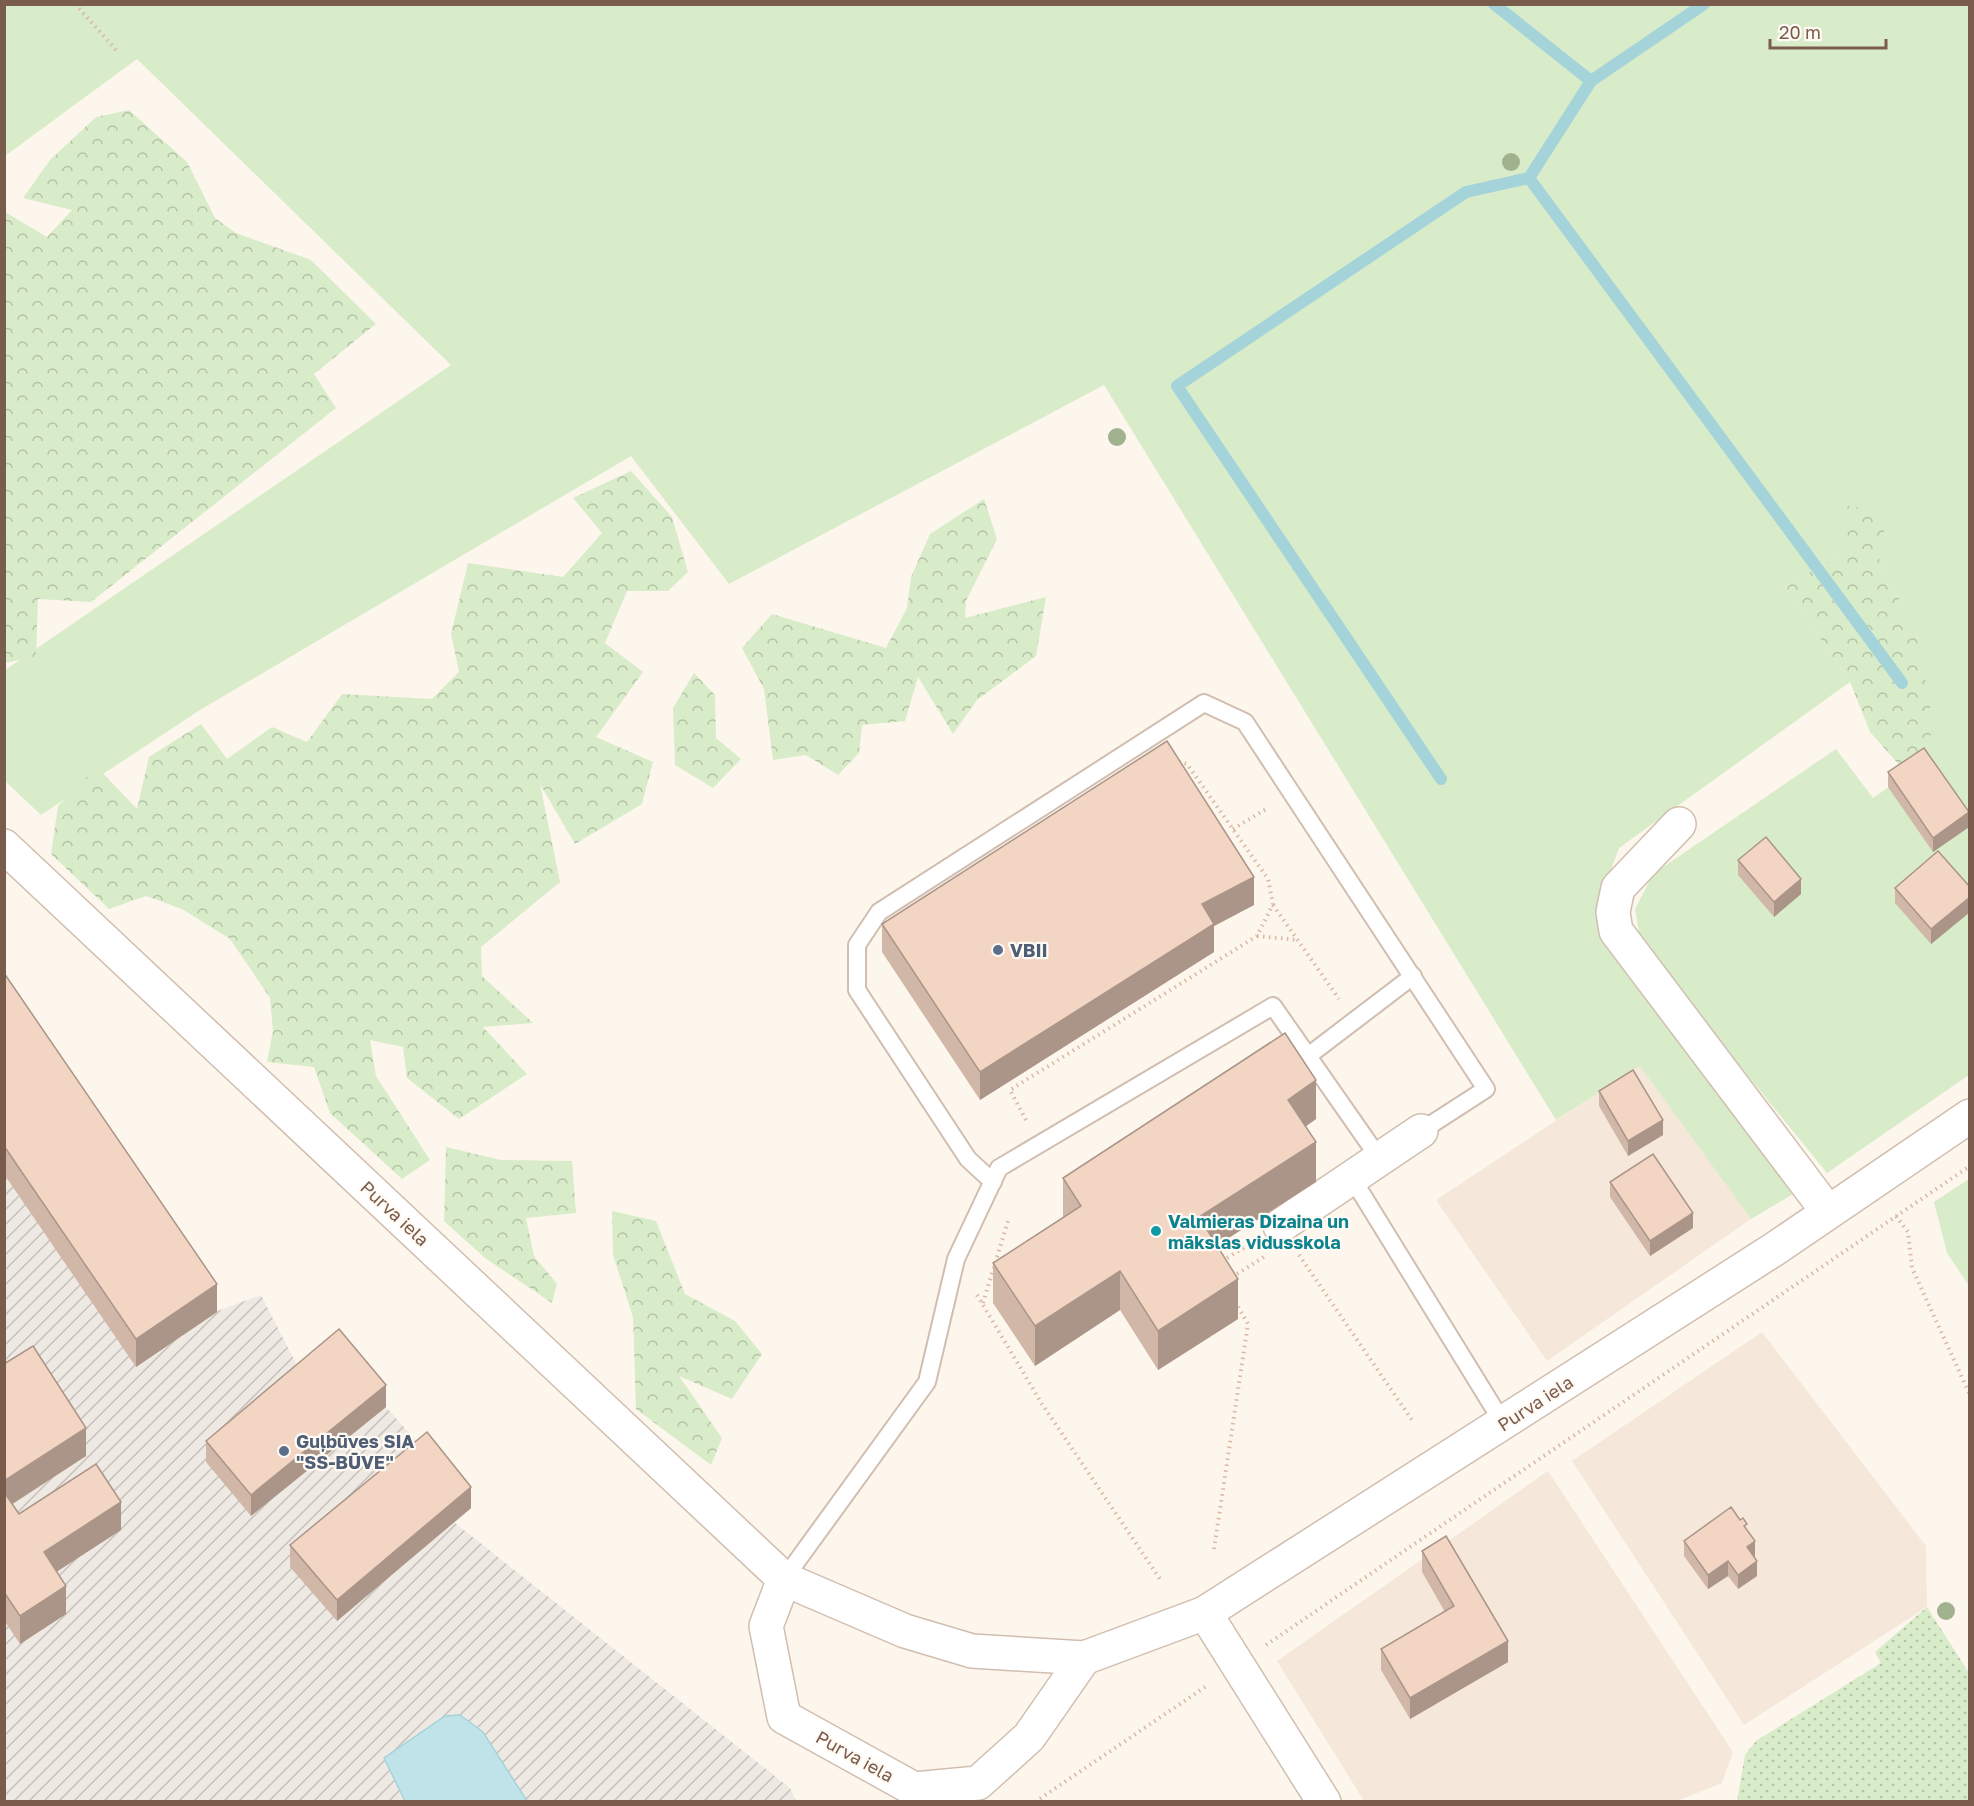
<svg xmlns="http://www.w3.org/2000/svg" width="1974" height="1806" font-family="'Golos Text',sans-serif">
<defs>
<pattern id="industrial-furrows" width="10" height="10" patternUnits="userSpaceOnUse" patternTransform="scale(1.5)"><rect width="10" height="10" fill="#efe9e4"/><path d="M-1 1l2-2M0 10L10 0M9 11l2-2" fill="none" stroke="#c7c0bb"/></pattern>
<pattern id="forest-crowns" width="20" height="18" patternUnits="userSpaceOnUse" patternTransform="scale(1.5)"><rect width="20" height="18" fill="#d8ecc9"/><path d="M2 6a3 3 0 1 1 6 0M12 15a3 3 0 1 1 6 0" fill="none" stroke="#b4c2a5"/></pattern>
<pattern id="garden-dots" width="8" height="8" patternUnits="userSpaceOnUse" patternTransform="scale(1.5)"><rect width="8" height="8" fill="#d8ecc9"/><path d="M2 2h.1M6 6h.1" fill="none" stroke="#b4c2a5" stroke-width="1.8" stroke-linecap="round"/></pattern>
</defs>
<rect width="100%" height="100%" fill="#fdf6ec"/>
<!-- residential -->
<g fill="#f5e8da">
<path d="M1640,1065L1751,1219L1547,1361L1436,1200Z"/>
<path d="M1762,1332L1926,1546L1927,1607L1744,1725L1572,1461Z"/>
<path d="M1548,1471L1733,1752L1722,1783L1677,1801H1364L1277,1661Z"/>
</g>
<!-- industrial -->
<path fill="url(#industrial-furrows)" d="M4,1001L217,1311L261,1295L304,1379L386,1407L427,1453L471,1508L455,1523L790,1788L796,1801H5Z"/>
<!-- grass -->
<g fill="#d8ecc9">
<path d="M5,5H1969V1075L1827,1173L1641,944L1635,909L1653,874L1836,749L1873,798L1924,762L1919,640L1877,554L1850,548L1785,587L1850,682L1619,848L1605,886V932L1626,974L1798,1191L1751,1219L1640,1066L1556,1120L1104,385L729,584L631,456L200,710L41,815L5,781V670L451,365L137,59L5,156Z"/>
<path d="M1969,1179V1286L1947,1253L1934,1202Z"/>
</g>
<!-- forest -->
<g fill="url(#forest-crowns)">
<path d="M129,110L187,162L215,218L236,233L311,260L376,324L314,374L336,408L91,602L38,599L36,656L5,663V212L47,237L72,210L23,198L50,160L96,117Z"/>
<path d="M631,471L672,517L688,572L668,591H627L605,643L643,672L596,737L653,762L642,804L575,844L540,784L560,882L481,947L482,976L533,1023L483,1027L527,1074L459,1119L407,1078L403,1047L370,1040L376,1076L430,1160L402,1179L330,1113L314,1067L267,1062L273,1031L270,998L230,939L182,909L146,896L109,909L51,854L58,806L97,767L137,809L149,757L201,724L227,759L272,727L307,742L342,694L432,699L459,672L451,634L468,563L563,577L602,533L573,498Z"/>
<path d="M984,499L997,539L966,601L965,618L1046,597L1036,656L977,700L953,734L918,677L905,721L862,725L859,753L838,775L806,755L773,760L764,689L742,648L772,614L886,648L907,608L911,577L930,534Z"/>
<path d="M1842,505L1890,512L1877,554L1919,640L1933,726L1924,762L1901,767L1870,732L1850,682L1785,587L1850,548Z"/>
<path d="M694,673L715,695L716,738L741,759L713,788L675,765L673,708Z"/>
<path d="M446,1147L501,1160L572,1161L576,1213L526,1218L534,1256L557,1284L552,1303L485,1258L444,1221Z"/>
<path d="M612,1211L656,1221L685,1294L735,1321L762,1354L732,1399L679,1376L722,1438L711,1465L636,1409L633,1317L613,1255Z"/>
</g>
<!-- garden -->
<path fill="url(#garden-dots)" d="M1927,1607L1969,1673V1801H1737L1745,1755L1756,1741L1881,1663L1875,1652Z"/>
<!-- water -->
<path fill="#bfe3e8" stroke="#a5d3da" stroke-width="1.5" d="M460,1715L483,1732L527,1801H405L384,1758L445,1716Z"/>
<g fill="none" stroke-linecap="round" stroke-linejoin="round">
<!-- stream -->
<g stroke="#a5d3da" stroke-width="12">
<path d="M1494,4L1591,81"/>
<path d="M1529,178L1902,683"/>
<path d="M1441,779L1177,386L1466,192L1529,178L1591,81L1704,4"/>
</g>
<defs>
<g id="service">
<path d="M1308,1056L1413,976"/>
<path d="M1352,1178L1503,1423"/>
<path d="M993,1182L968,1159L857,990V945L879,912L1204,703L1245,722L1486,1089L1421,1131"/>
<path d="M784,1579L927,1382L956,1259L999,1168L1273,1006L1379,1158"/>
</g>
<g id="minor">
<path d="M1679,824L1618,888L1613,912L1616,931L1828,1212"/>
<path d="M4,846L784,1579L905,1631L972,1651L1084,1658L1205,1613L1773,1250L1970,1116"/>
<path d="M1280,1226L1421,1131"/>
<path d="M784,1579L766,1626L784,1717L914,1789L978,1783L1029,1737L1084,1658"/>
<path d="M1205,1613L1324,1802"/>
</g>
</defs>
<!-- service casing -->
<use href="#service" stroke="#d1beb0" stroke-width="20"/>
<!-- minor casing -->
<use href="#minor" stroke="#d1beb0" stroke-width="36"/>
<!-- path -->
<g stroke="#d9b8a5" stroke-width="4" stroke-dasharray="1.5 4.5" stroke-linecap="butt">
<path d="M75,4L116,50"/>
<path d="M1233,829L1268,808"/>
<path d="M1273,905L1339,999"/>
<path d="M1257,936L1298,940"/>
<path d="M1026,1120L1010,1090L1257,936L1273,904L1268,879L1187,764L1176,761"/>
<path d="M1896,1216L1908,1232L1912,1268L1970,1395"/>
<path d="M1299,1255L1414,1423"/>
<path d="M1222,1261L1249,1245"/>
<path d="M1232,1277L1264,1257"/>
<path d="M977,1295L1042,1404L1162,1582"/>
<path d="M983,1303L1008,1221"/>
<path d="M1214,1549L1248,1324L1236,1303"/>
<path d="M1266,1645L1970,1166"/>
<path d="M1035,1802L1208,1685"/>
</g>
<!-- service -->
<use href="#service" stroke="#fff" stroke-width="16"/>
<!-- minor -->
<use href="#minor" stroke="#fff" stroke-width="33"/>
</g>
<!-- trees -->
<g fill="#a0b28e">
<circle cx="1511" cy="162" r="9"/>
<circle cx="1117" cy="437" r="9"/>
<circle cx="1946" cy="1611" r="9"/>
</g>
<!-- wall -->
<g fill="#d1b7a8">
<path d="M1888,772L1969,827L1933,852L1888,787Z"/>
<path d="M1738,860L1801,894L1774,917L1738,875Z"/>
<path d="M1970,887V912L1931,944L1895,903V888Z"/>
<path d="M1254,905L1214,926V952L980,1100L882,952V924Z"/>
<path d="M4,973L217,1312L136,1367L4,1174Z"/>
<path d="M1599,1091L1663,1135L1628,1156L1599,1106Z"/>
<path d="M1316,1119L1306,1126L1316,1182L1217,1245L1238,1319L1158,1370L1120,1310L1035,1366L993,1303V1263L1063,1217V1178Z"/>
<path d="M1610,1182L1693,1228L1650,1256L1610,1197Z"/>
<path d="M4,1364L86,1456L13,1504L19,1514L121,1530L57,1571L66,1614L20,1644L4,1620Z"/>
<path d="M386,1407L251,1516L206,1462V1441Z"/>
<path d="M471,1508L337,1621L290,1567V1545Z"/>
<path d="M1747,1530L1755,1556L1754,1557L1757,1576L1738,1589L1728,1576L1708,1589L1684,1556V1541Z"/>
<path d="M1422,1551L1508,1662L1410,1719L1381,1670V1649L1445,1612L1422,1572Z"/>
</g>
<!-- shaded-wall -->
<g fill="#aa9588">
<path d="M1969,812V827L1933,852V838Z"/>
<path d="M1254,877V905L1214,926V952L980,1100V1072L1202,904Z"/>
<path d="M1801,879V894L1774,917V902Z"/>
<path d="M1970,897V912L1931,944V929Z"/>
<path d="M1316,1080V1119L1288,1139V1100Z"/>
<path d="M1663,1120V1135L1628,1156V1141Z"/>
<path d="M1316,1142V1182L1199,1257V1217Z"/>
<path d="M1693,1213V1228L1650,1256V1241Z"/>
<path d="M1120,1271V1310L1035,1366V1326Z"/>
<path d="M1238,1279V1319L1158,1370V1331Z"/>
<path d="M217,1284V1312L136,1367V1339Z"/>
<path d="M386,1385V1407L251,1516V1495Z"/>
<path d="M86,1428V1456L4,1509V1481Z"/>
<path d="M471,1487V1508L337,1621V1600Z"/>
<path d="M121,1502V1530L44,1580V1552Z"/>
<path d="M1755,1541V1556L1747,1562V1547Z"/>
<path d="M1728,1561V1576L1708,1589V1575Z"/>
<path d="M1757,1561V1576L1738,1589V1575Z"/>
<path d="M66,1586V1614L20,1644V1616Z"/>
<path d="M1508,1641V1662L1410,1719V1698Z"/>
</g>
<!-- building -->
<g fill="#f3d5c3" stroke="#aa9588" stroke-width="1.5">
<path d="M1167,741L1254,877L1202,904L1214,924L980,1072L882,924Z"/>
<path d="M1924,748L1969,812L1933,838L1888,772Z"/>
<path d="M1766,837L1801,879L1774,902L1738,860Z"/>
<path d="M1938,851L1970,887V897L1931,929L1895,888Z"/>
<path d="M4,973L217,1284L136,1339L4,1146Z"/>
<path d="M1285,1033L1316,1080L1288,1100L1316,1142L1199,1217L1238,1279L1158,1331L1120,1271L1035,1326L993,1263L1081,1206L1063,1178Z"/>
<path d="M1633,1070L1663,1120L1628,1141L1599,1091Z"/>
<path d="M1653,1154L1693,1213L1650,1241L1610,1182Z"/>
<path d="M339,1329L386,1385L251,1495L206,1441Z"/>
<path d="M33,1346L86,1428L4,1481V1364Z"/>
<path d="M427,1432L471,1487L337,1600L290,1545Z"/>
<path d="M96,1464L121,1502L44,1552L66,1586L20,1616L4,1592V1492L19,1514Z"/>
<path d="M1731,1507L1740,1520L1743,1518L1747,1524L1744,1526L1755,1541L1747,1547L1757,1561L1738,1575L1728,1561L1708,1575L1684,1541Z"/>
<path d="M1446,1536L1508,1641L1410,1698L1381,1649L1454,1606L1422,1551Z"/>
</g>
<!-- markers -->
<g fill="#5c6f8a" stroke="#fffaf3" stroke-width="2">
<circle cx="998" cy="950" r="6"/>
<circle cx="284" cy="1451" r="6"/>
</g>
<circle fill="#0f9aa8" stroke="#fffaf3" stroke-width="2" cx="1156" cy="1231" r="6"/>
<g text-anchor="middle" dominant-baseline="central" stroke-width="4.5" stroke-linejoin="round" paint-order="stroke">
<!-- service labels -->
<g font-size="18" font-weight="bold" fill="#4e5e75" stroke="#fffaf3" text-anchor="start">
<text x="1010" y="950">VBII</text>
<text x="296" y="1441">Guļbūves SIA<tspan x="296" dy="21">"SS-BŪVE"</tspan></text>
</g>
<!-- street labels -->
<g font-size="18" fill="#7a5c4d" stroke="#fffaf3">
<text transform="translate(395 1213) rotate(43)">Purva iela</text>
<text transform="translate(1535 1403) rotate(-33)">Purva iela</text>
<text transform="translate(855 1756) rotate(29)">Purva iela</text>
</g>
<!-- culture labels -->
<g font-size="18" font-weight="bold" fill="#0d838f" stroke="#fffaf3" text-anchor="start">
<text x="1168" y="1221">Valmieras Dizaina un<tspan x="1168" dy="21">mākslas vidusskola</tspan></text>
</g>
</g>
<!-- border -->
<rect width="1974" height="1806" fill="none" stroke="#7a5c4d" stroke-width="12"/>
<!-- scale -->
<path d="M1770 39v9h116v-9" fill="none" stroke="#7a5c4d" stroke-width="3"/>
<text x="1779" y="39" font-size="18" fill="#7a5c4d" stroke="#fffaf3" stroke-width="4.5" paint-order="stroke">20 m</text>
</svg>
